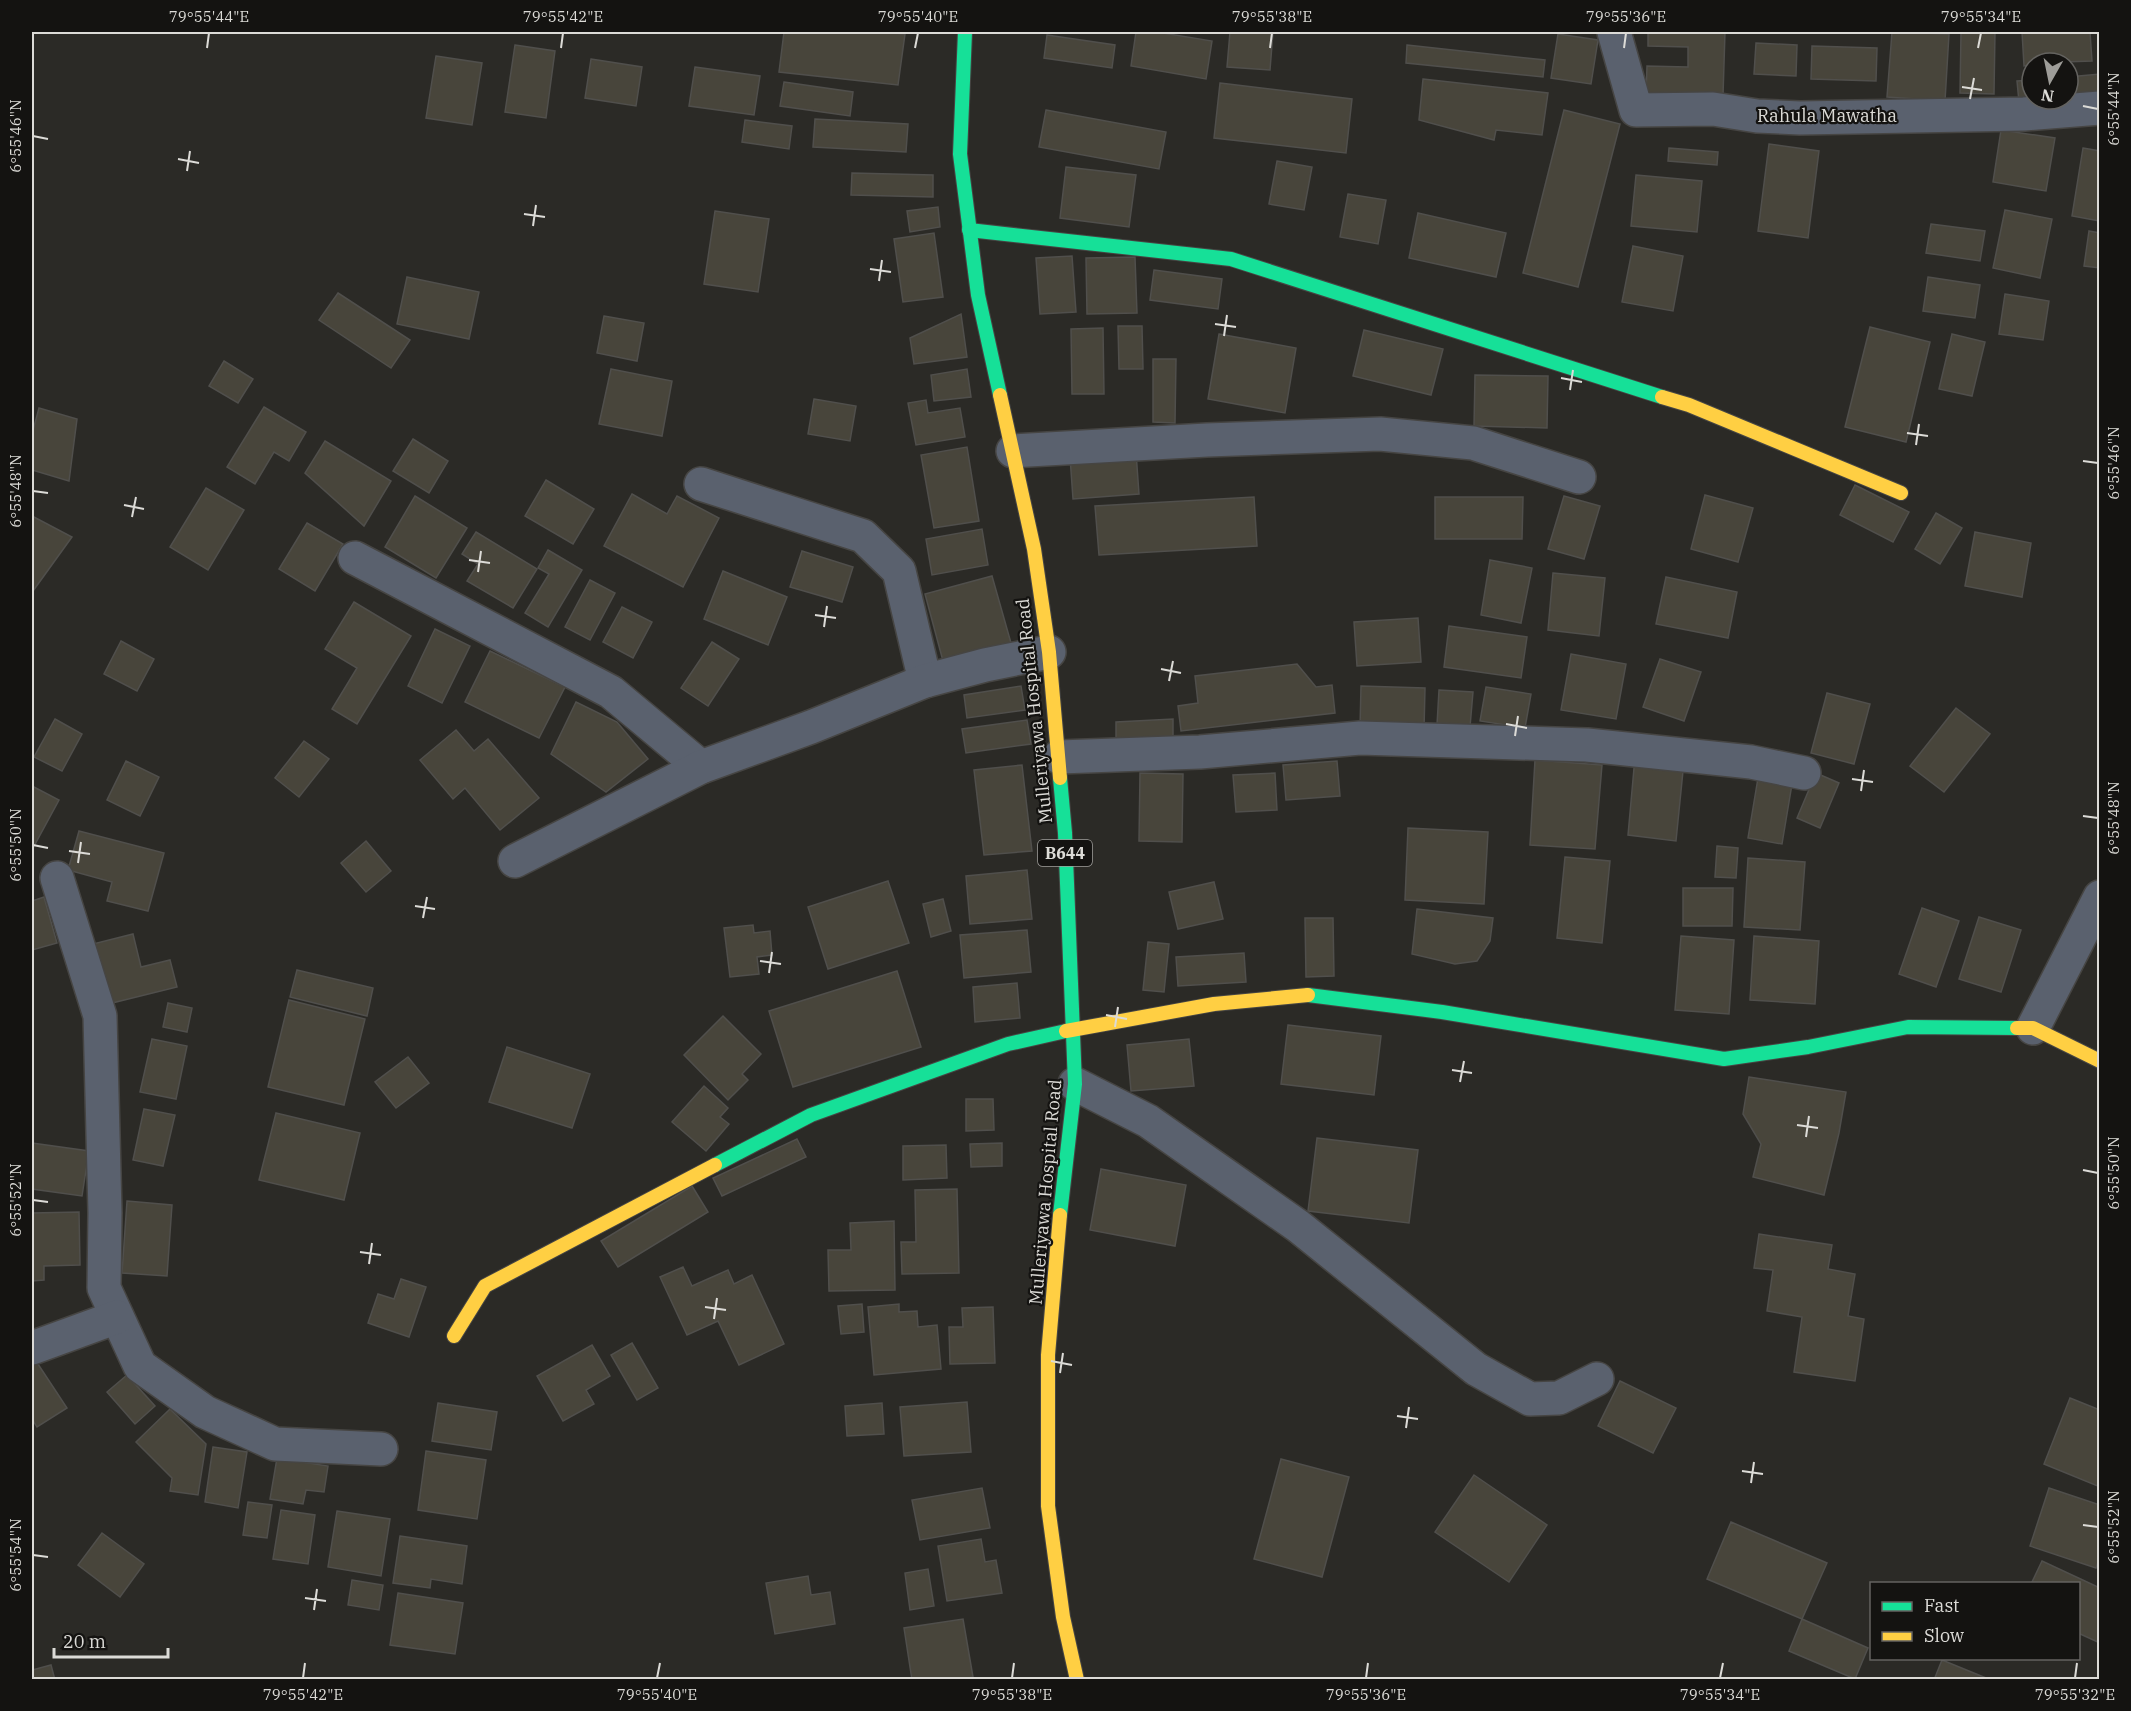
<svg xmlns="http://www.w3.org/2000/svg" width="2131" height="1711" font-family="'IBM Plex Serif',serif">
<rect width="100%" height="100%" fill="#2b2a26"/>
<!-- building -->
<g fill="#48453b" stroke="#504f4c" stroke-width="1.5">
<path d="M784,32H881L905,34L898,85L779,72Z"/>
<path d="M1136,32H1157L1212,41L1206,79L1131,66Z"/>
<path d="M1230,32H1273L1270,70L1227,67Z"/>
<path d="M1648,32H1725L1723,96L1646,94L1647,66L1688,67V47L1648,46Z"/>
<path d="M1892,32L1949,34L1945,101L1887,97Z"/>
<path d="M1961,32H1995L1994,94L1960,93Z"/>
<path d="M2022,32H2090L2092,61L2032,63V65L2024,66Z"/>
<path d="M1558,34L1598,40L1591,84L1551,78Z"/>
<path d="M1047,35L1115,45L1112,68L1044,58Z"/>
<path d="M1756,43L1797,45L1796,76L1754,74Z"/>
<path d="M515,45L555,51L546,118L505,112Z"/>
<path d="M1407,45L1545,60L1543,77L1406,63Z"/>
<path d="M1812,46L1877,48L1876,81L1811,79Z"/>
<path d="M436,56L482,63L472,125L426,118Z"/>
<path d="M591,59L642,67L636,106L585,98Z"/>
<path d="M695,67L760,76L754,115L689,106Z"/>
<path d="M2100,74V95L2068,97V77Z"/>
<path d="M1423,79L1548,93L1542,135L1496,130L1494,140L1419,120Z"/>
<path d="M2032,80V99L2019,102L2017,81Z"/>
<path d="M784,82L853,92L850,116L780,106Z"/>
<path d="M1220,83L1352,99L1346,153L1214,138Z"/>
<path d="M1046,110L1166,132L1159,169L1039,147Z"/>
<path d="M1564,110L1620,124L1578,287L1523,273Z"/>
<path d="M815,119L908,124L906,152L813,147Z"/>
<path d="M745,120L792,126L789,149L742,142Z"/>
<path d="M2001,130L2055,138L2046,191L1993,182Z"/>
<path d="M1769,144L1819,151L1808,238L1758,231Z"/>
<path d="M1669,148L1718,152L1717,165L1668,161Z"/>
<path d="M2083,148L2100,151V221L2072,216Z"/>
<path d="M1277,161L1312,167L1304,210L1269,204Z"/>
<path d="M1066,167L1136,175L1129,227L1060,218Z"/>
<path d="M852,173L933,175V197L851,195Z"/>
<path d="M1636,175L1702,181L1697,232L1631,226Z"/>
<path d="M1348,194L1386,200L1378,244L1340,237Z"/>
<path d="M938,207L940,227L910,232L907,211Z"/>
<path d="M2005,210L2052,219L2040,278L1993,268Z"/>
<path d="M715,211L769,219L758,292L704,284Z"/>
<path d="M1418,213L1506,233L1496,277L1409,258Z"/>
<path d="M1931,224L1985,231L1980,261L1926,253Z"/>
<path d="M2089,231L2100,233V268L2084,266Z"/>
<path d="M934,233L943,297L903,302L894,239Z"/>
<path d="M1633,246L1683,256L1673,311L1622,302Z"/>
<path d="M1072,256L1076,312L1040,314L1036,258Z"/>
<path d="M1135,257L1137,313L1087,314L1086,258Z"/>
<path d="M1154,270L1222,279L1218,309L1150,300Z"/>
<path d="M407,277L479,292L469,339L397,324Z"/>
<path d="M1928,277L1980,285L1975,318L1923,311Z"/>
<path d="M338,293L410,340L391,368L319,320Z"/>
<path d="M2005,294L2049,301L2043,340L1999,334Z"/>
<path d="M961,314L967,357L914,364L910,338Z"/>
<path d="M604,316L644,323L637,361L597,353Z"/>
<path d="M1118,326H1142L1143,369H1119Z"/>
<path d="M1870,327L1930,342L1906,442L1845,427Z"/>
<path d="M1103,328L1104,394H1072L1071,329Z"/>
<path d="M1364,330L1443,349L1431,395L1353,376Z"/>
<path d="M1219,334L1296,348L1285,413L1208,399Z"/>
<path d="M1952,334L1985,342L1972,396L1939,389Z"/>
<path d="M1153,359H1176L1175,423L1153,422Z"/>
<path d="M224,361L253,379L238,403L209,386Z"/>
<path d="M611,369L672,381L662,436L599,424Z"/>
<path d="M967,369L971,397L934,401L931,375Z"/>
<path d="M1475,375L1548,376L1547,428L1474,426Z"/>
<path d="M814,399L856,406L850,441L808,434Z"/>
<path d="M926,400L928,413L960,408L965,437L916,445L908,403Z"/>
<path d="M264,407L306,432L289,461L274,452L255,484L227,467Z"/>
<path d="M39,408L77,419L69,481L32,470V434Z"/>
<path d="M413,439L448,461L429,493L393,471Z"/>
<path d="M325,441L391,481L364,526L305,473Z"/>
<path d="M967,447L979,521L934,528L921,455Z"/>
<path d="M1136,452L1139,494L1073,499L1070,457Z"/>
<path d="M546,480L594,509L573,544L525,516Z"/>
<path d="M1855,485L1909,512L1893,542L1840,515Z"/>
<path d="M206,488L244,510L208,570L170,547Z"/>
<path d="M632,494L667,514L677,496L719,518L683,587L604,546Z"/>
<path d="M1705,495L1753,508L1738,562L1691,549Z"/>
<path d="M415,496L467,528L436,578L385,547Z"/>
<path d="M1564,496L1600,506L1584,559L1548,549Z"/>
<path d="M1254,497L1257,546L1099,555L1095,506Z"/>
<path d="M1435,497H1523L1522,539H1435Z"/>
<path d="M1936,513L1962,528L1940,564L1915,549Z"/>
<path d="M32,516L72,537L33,591L32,590Z"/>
<path d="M307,523L343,544L315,591L279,569Z"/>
<path d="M982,529L988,565L932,575L926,539Z"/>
<path d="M476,532L537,569L513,608L467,581L478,564L462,554Z"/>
<path d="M1975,532L2031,543L2022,597L1965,586Z"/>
<path d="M548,550L582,570L548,627L525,613L549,574L538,568Z"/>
<path d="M802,551L853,567L842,602L790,587Z"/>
<path d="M1490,560L1532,568L1521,623L1481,615Z"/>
<path d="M723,571L787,597L768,645L704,619Z"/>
<path d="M1553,573L1605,578L1599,636L1548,630Z"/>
<path d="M992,576L1011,643L943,661L925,594Z"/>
<path d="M1666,577L1737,592L1728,638L1656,624Z"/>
<path d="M590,580L615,593L590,640L565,627Z"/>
<path d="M354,602L411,636L357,724L332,709L357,668L325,649Z"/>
<path d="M622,607L652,622L633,658L603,642Z"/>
<path d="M1418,618L1421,662L1357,666L1354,622Z"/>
<path d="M1449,626L1527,637L1521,678L1444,667Z"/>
<path d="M435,629L470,646L442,703L408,686Z"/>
<path d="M121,641L154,659L137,691L104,674Z"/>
<path d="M712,642L739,659L708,706L681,688Z"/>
<path d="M490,651L565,687L539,738L465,702Z"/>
<path d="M1571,654L1626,664L1616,719L1561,710Z"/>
<path d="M1660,659L1701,672L1684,721L1643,707Z"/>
<path d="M1297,664L1316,687L1332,685L1335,713L1181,731L1178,706L1198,703L1195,676Z"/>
<path d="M1021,686L1025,710L967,718L964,695Z"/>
<path d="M1361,686L1425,688L1424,730L1360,728Z"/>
<path d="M1486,687L1531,694L1525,728L1480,721Z"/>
<path d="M1439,690L1473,692L1470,727L1437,725Z"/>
<path d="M1827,693L1870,704L1854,764L1811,753Z"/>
<path d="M576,702L617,722L648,759L606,792L551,754Z"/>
<path d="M1956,708L1990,734L1944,792L1910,766Z"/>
<path d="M55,719L82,734L62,771L34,757Z"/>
<path d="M1173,719V739L1116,741V722Z"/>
<path d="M1027,720L1031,744L966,753L962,729Z"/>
<path d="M456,730L474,751L488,739L539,798L500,830L465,788L453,799L420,760Z"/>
<path d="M304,741L329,759L299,797L275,778Z"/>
<path d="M1635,757L1684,761L1676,841L1628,835Z"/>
<path d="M1535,760L1602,765L1595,849L1530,845Z"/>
<path d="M126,761L159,777L140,816L107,800Z"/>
<path d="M1337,761L1340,796L1286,800L1283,765Z"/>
<path d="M1022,765L1032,851L984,855L974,770Z"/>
<path d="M1140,773L1183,774L1182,842L1139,841Z"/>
<path d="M1275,773L1277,810L1236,812L1233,775Z"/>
<path d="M1816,773L1839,783L1820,828L1797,818Z"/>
<path d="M1758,778L1792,784L1782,844L1748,838Z"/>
<path d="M32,786L59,800L33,848L32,847Z"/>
<path d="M1408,828L1488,832L1484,904L1405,900Z"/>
<path d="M79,831L164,853L148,911L107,901L112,882L68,870Z"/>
<path d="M366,841L391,871L366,892L341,863Z"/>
<path d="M1717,846L1738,848L1736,878L1715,877Z"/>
<path d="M1565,857L1610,861L1602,943L1557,938Z"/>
<path d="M1748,858L1805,862L1800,930L1744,927Z"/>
<path d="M1027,870L1032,919L970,924L966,876Z"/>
<path d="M888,881L909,943L828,969L808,907Z"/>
<path d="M1214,882L1223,919L1178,929L1169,892Z"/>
<path d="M1683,888H1733L1732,926H1683Z"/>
<path d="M44,897L57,943L32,950V901Z"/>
<path d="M943,899L951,931L931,937L923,904Z"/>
<path d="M1922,908L1959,921L1936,987L1899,974Z"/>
<path d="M1417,909L1493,918L1490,941L1477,961L1455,964L1412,954Z"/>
<path d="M1979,917L2021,930L2001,992L1959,979Z"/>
<path d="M1305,918H1333L1334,976L1306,977Z"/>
<path d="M753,925L754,933L770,931L772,955L757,957L759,974L730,977L724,928Z"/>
<path d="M1027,930L1031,972L964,978L960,935Z"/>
<path d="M133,934L141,967L170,960L177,987L108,1004L93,944Z"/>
<path d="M1681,936L1734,940L1729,1014L1675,1010Z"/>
<path d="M1754,936L1819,941L1815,1004L1750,1000Z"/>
<path d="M1148,942L1169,944L1164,992L1143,990Z"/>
<path d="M1244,953L1246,982L1178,986L1176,957Z"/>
<path d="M297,970L373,988L367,1016L290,997Z"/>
<path d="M897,971L921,1047L793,1087L769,1011Z"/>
<path d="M1017,983L1020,1018L975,1022L973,987Z"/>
<path d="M289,1000L365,1019L344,1105L268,1087Z"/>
<path d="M168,1003L192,1008L187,1032L163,1027Z"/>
<path d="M723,1016L761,1054L742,1074L748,1080L728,1100L684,1055Z"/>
<path d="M1288,1025L1381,1036L1374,1095L1281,1084Z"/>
<path d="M152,1039L187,1046L176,1099L140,1092Z"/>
<path d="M1189,1039L1194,1086L1131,1091L1127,1045Z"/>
<path d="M507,1047L590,1074L572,1128L489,1102Z"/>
<path d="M408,1057L429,1083L396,1108L375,1082Z"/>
<path d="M1749,1077L1846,1092L1839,1133L1824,1195L1753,1177L1761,1144L1743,1114Z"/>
<path d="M704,1086L728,1108L720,1117L729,1124L706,1151L672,1122Z"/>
<path d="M966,1099H993L994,1130L966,1131Z"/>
<path d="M144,1109L175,1115L163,1166L133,1160Z"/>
<path d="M276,1113L360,1133L344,1200L259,1180Z"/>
<path d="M1317,1138L1418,1150L1409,1223L1308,1211Z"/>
<path d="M797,1139L806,1157L722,1196L713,1178Z"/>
<path d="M32,1143L89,1151L82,1196L32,1189Z"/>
<path d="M1002,1143V1166L971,1167L970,1144Z"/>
<path d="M946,1145L947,1178L903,1180V1146Z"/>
<path d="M1101,1169L1186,1185L1175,1246L1090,1230Z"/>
<path d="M692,1186L708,1212L618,1267L601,1241Z"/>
<path d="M957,1189L959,1273L902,1274L901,1242H916L915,1190Z"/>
<path d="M127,1201L172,1205L167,1276L122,1273Z"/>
<path d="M79,1212L80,1265L44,1266V1280L32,1281V1213Z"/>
<path d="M894,1221L895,1290L829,1291L828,1250H851L850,1223Z"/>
<path d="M1759,1234L1832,1245L1828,1269L1855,1274L1848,1316L1864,1319L1855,1381L1794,1372L1802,1317L1767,1311L1773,1270L1754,1268Z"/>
<path d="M683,1267L692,1286L728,1270L734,1284L752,1275L784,1344L739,1365L718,1321L687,1335L660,1277Z"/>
<path d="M401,1279L426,1287L409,1337L368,1323L378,1294L394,1299Z"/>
<path d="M862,1304L864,1332L841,1334L838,1306Z"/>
<path d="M899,1304V1312L917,1311L918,1327L937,1325L941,1369L874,1375L868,1307Z"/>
<path d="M993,1307L995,1363L950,1364L949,1327H963L962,1308Z"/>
<path d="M632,1343L658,1388L637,1400L611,1355Z"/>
<path d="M592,1345L610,1376L586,1390L594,1404L563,1421L537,1376Z"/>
<path d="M34,1358L67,1408L37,1427L32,1419V1360Z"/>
<path d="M127,1375L155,1406L135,1424L107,1392Z"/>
<path d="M1620,1381L1676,1408L1653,1453L1598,1426Z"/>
<path d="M2070,1398L2100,1410V1487L2044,1464Z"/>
<path d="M967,1402L971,1452L904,1456L900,1407Z"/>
<path d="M438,1403L497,1412L491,1450L432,1441Z"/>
<path d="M882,1403L884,1434L847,1436L845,1406Z"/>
<path d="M170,1409L206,1444L198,1495L170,1491L172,1478L136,1442Z"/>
<path d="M213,1447L247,1452L238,1508L205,1502Z"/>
<path d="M426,1451L486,1460L477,1519L418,1510Z"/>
<path d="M277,1458L328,1466L324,1492L306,1490L303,1504L270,1499Z"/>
<path d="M1281,1459L1349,1477L1322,1577L1254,1559Z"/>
<path d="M1474,1475L1547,1525L1509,1582L1435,1532Z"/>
<path d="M982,1488L990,1528L920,1540L912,1500Z"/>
<path d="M2049,1488L2100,1505V1556L2096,1568L2030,1546Z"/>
<path d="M248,1502L272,1505L267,1538L243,1535Z"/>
<path d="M281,1510L315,1515L308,1564L273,1559Z"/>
<path d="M337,1511L390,1519L381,1576L328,1567Z"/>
<path d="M1731,1522L1827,1563L1802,1619L1707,1579Z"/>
<path d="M102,1533L144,1564L120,1597L78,1565Z"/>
<path d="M400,1536L467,1546L462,1584L431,1579L430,1588L393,1583Z"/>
<path d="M981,1539L985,1562L996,1560L1002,1593L947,1601L938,1546Z"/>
<path d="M2042,1561L2100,1588V1643L2078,1633V1584H2031Z"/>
<path d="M928,1569L934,1606L910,1610L905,1573Z"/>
<path d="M808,1576L811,1595L830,1592L835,1624L775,1634L766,1583Z"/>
<path d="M352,1580L383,1585L379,1610L348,1605Z"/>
<path d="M398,1593L463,1603L455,1654L390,1645Z"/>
<path d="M963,1619L973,1677L956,1680H912L904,1628Z"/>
<path d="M1802,1619L1868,1648L1855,1679L1789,1651Z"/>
<path d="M1942,1660L1991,1680H1934Z"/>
<path d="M51,1665L55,1680H33L32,1670Z"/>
</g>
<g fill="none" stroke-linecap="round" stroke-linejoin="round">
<defs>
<g id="street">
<path d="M1614,32L1636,110L1713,109L1757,116L1800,118L2024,114L2100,108"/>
<path d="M1013,451L1207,440L1380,434L1473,443L1579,477"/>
<path d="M701,484L863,536L899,571L925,681"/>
<path d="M355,558L611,692L701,767"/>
<path d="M1059,757L1200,752L1360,738L1587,745L1751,762L1804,773"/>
<path d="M515,861L701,767L811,727L925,681L985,665L1049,652"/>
<path d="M57,878L100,1016L105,1213L104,1288L140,1366L205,1412L275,1444L381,1449"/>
<path d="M2033,1028L2100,897"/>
<path d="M1075,1084L1148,1121L1298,1226L1476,1369L1530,1399L1559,1398L1597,1379"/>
<path d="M32,1348L117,1317"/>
</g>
<g id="fast">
<path d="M965,32L960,154L978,295L1000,395"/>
<path d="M969,230L1231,259L1662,397"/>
<path d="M1060,778L1065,833L1075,1084L1060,1215"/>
<path d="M1308,995L1442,1012L1724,1059L1808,1047L1908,1027L2017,1028"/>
<path d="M715,1165L811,1115L1008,1044L1066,1031"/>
</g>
<g id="slow">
<path d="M1000,395L1034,549L1049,652L1060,778"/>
<path d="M1662,397L1689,405L1901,493"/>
<path d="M2017,1028H2033L2100,1061"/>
<path d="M1066,1031L1214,1004L1308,995"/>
<path d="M1060,1215L1048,1355V1506L1063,1617L1077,1680"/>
<path d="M454,1336L485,1286L715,1165"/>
</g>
</defs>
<!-- street casing -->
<use href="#street" stroke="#464543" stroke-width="36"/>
<!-- fast casing -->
<use href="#fast" stroke="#464543" stroke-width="16"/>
<!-- slow casing -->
<use href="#slow" stroke="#464543" stroke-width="16"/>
<!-- street -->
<use href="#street" stroke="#5a616e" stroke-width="33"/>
<!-- fast -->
<use href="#fast" stroke="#16e098" stroke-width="14"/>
<!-- slow -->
<use href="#slow" stroke="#ffcf43" stroke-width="14"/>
</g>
<!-- ticks -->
<path fill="none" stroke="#dcdbd7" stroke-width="2" d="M207,48L209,33M561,48L563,33M915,48L918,33M1270,48L1272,33M1624,48L1626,33M1978,48L1981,33M1962,87L1982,90M1970,99L1974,78M2083,106L2098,109M33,136L48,139M178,159L199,163M187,171L190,151M524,214L545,217M533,226L536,205M870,269L891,272M879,281L882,260M1215,324L1236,327M1224,336L1227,315M1561,378L1582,382M1570,390L1573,370M1907,433L1928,436M1916,445L1919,424M2083,461L2098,463M33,491L48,493M124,505L144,509M132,517L136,497M469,560L490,563M478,572L481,551M815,615L836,618M824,627L827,606M1161,669L1181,673M1169,681L1173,661M1506,724L1527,728M1515,736L1518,716M1852,779L1873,782M1861,791L1864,770M2083,816L2098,818M33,845L48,848M69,851L90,854M78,863L81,842M415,906L435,909M423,918L427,897M760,961L781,964M769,973L772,952M1106,1015L1127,1019M1115,1027L1118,1007M1452,1070L1472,1073M1460,1082L1464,1061M1797,1125L1818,1128M1806,1137L1809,1116M2083,1170L2098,1173M33,1200L48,1202M360,1252L381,1255M369,1264L372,1243M705,1307L726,1310M714,1319L717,1298M1051,1361L1072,1365M1060,1373L1063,1353M1397,1416L1418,1419M1406,1428L1409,1407M1742,1471L1763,1474M1751,1483L1754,1462M2083,1525L2098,1527M33,1555L48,1557M305,1598L326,1601M314,1610L317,1589M303,1678L305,1663M657,1678L660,1663M1012,1678L1014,1663M1366,1678L1368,1663M1720,1678L1723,1663M2075,1678L2077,1663"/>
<g text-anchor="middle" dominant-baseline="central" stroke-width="4.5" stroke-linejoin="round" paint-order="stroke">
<!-- shield labels -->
<rect fill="#141311" stroke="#a09f9c" stroke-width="1.5" x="1038" y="840" width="54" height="26" rx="4.5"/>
<g font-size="16" font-weight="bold" fill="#dcdbd7">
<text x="1065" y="853">B644</text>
</g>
<!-- street labels -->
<g font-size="18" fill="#dcdbd7" stroke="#141311">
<text x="1827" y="115">Rahula Mawatha</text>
<text transform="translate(1034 711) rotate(-96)">Mulleriyawa Hospital Road</text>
<text transform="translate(1045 1192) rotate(-85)">Mulleriyawa Hospital Road</text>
</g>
</g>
<!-- border -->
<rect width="2131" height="1711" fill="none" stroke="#141311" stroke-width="66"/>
<!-- legend -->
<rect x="1870" y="1582" width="210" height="78" fill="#141311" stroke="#646360" stroke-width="1.5"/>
<rect x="1882" y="1602" width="30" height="9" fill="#16e098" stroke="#646360" stroke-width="1.5"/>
<text x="1924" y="1612" font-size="18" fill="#dcdbd7">Fast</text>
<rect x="1882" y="1632" width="30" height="9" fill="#ffcf43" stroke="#646360" stroke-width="1.5"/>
<text x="1924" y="1642" font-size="18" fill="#dcdbd7">Slow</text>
<!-- north arrow -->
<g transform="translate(2050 81) rotate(189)"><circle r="28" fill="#141311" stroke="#646360" stroke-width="1.5"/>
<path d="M0-4.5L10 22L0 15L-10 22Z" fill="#9e9d99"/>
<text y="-9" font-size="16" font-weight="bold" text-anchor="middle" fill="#dcdbd7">N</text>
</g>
<!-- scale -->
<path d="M54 1648v9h114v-9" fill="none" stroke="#dcdbd7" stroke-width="3"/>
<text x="63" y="1648" font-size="18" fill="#dcdbd7" stroke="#141311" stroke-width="4.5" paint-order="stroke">20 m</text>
<rect x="33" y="33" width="2065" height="1645" fill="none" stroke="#dcdbd7" stroke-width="2"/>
<g font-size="15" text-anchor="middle" fill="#dcdbd7">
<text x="209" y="22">79°55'44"E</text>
<text x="563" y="22">79°55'42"E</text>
<text x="918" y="22">79°55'40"E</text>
<text x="1272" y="22">79°55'38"E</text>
<text x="1626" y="22">79°55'36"E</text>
<text x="1981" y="22">79°55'34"E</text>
<text transform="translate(2114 109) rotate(-90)" y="5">6°55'44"N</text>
<text transform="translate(16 136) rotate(-90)" y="5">6°55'46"N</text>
<text transform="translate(2114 463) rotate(-90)" y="5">6°55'46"N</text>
<text transform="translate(16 491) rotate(-90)" y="5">6°55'48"N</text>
<text transform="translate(2114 818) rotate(-90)" y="5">6°55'48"N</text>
<text transform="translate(16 845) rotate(-90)" y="5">6°55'50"N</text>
<text transform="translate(2114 1173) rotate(-90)" y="5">6°55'50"N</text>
<text transform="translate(16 1200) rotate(-90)" y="5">6°55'52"N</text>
<text transform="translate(2114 1527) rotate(-90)" y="5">6°55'52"N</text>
<text transform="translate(16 1555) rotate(-90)" y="5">6°55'54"N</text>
<text x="303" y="1700">79°55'42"E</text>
<text x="657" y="1700">79°55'40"E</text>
<text x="1012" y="1700">79°55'38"E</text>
<text x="1366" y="1700">79°55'36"E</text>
<text x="1720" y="1700">79°55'34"E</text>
<text x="2075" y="1700">79°55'32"E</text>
</g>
</svg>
